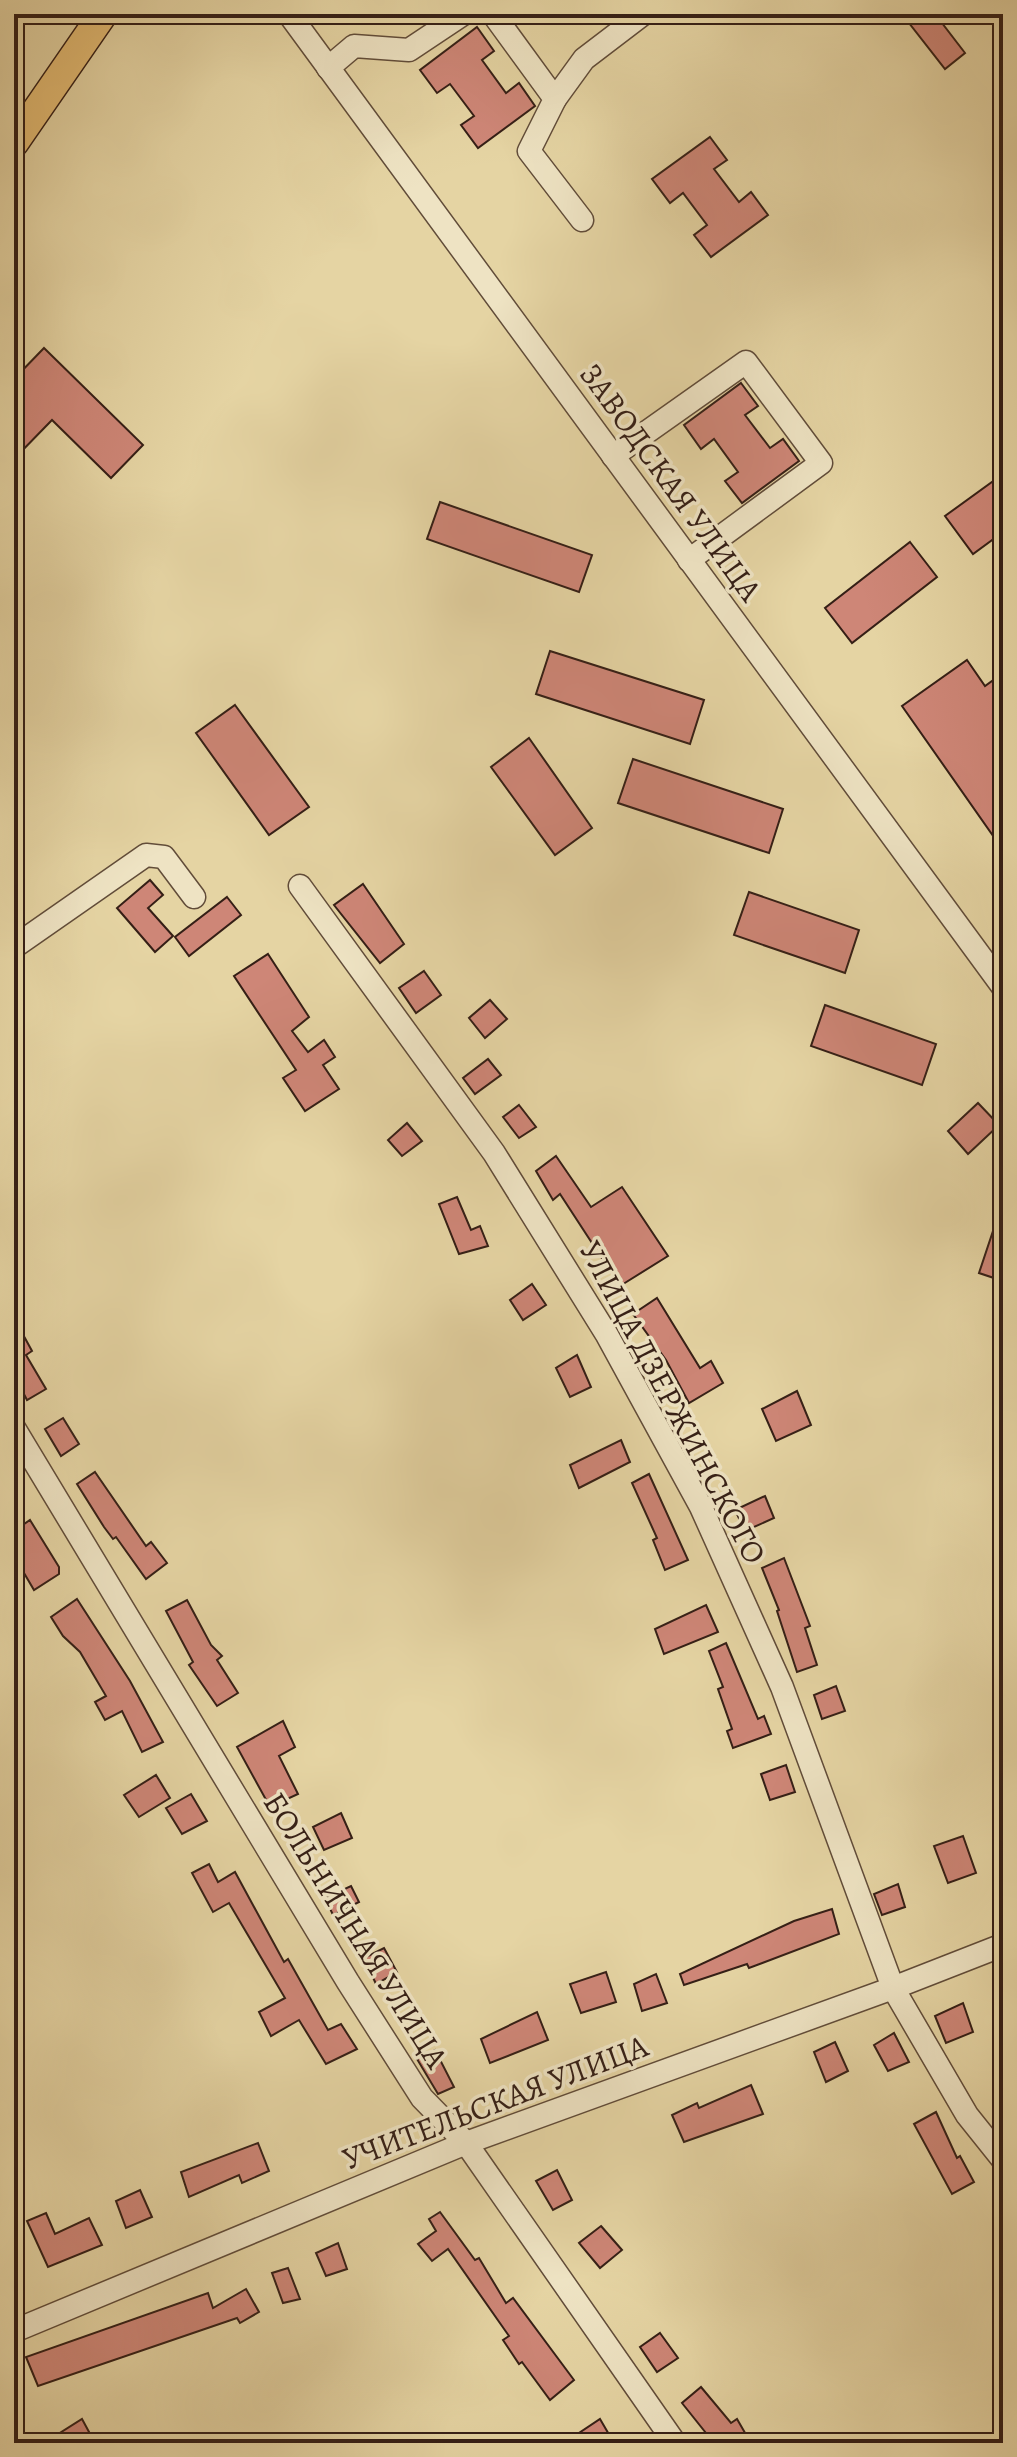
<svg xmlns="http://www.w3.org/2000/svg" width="1017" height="2457" font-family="Alegreya,serif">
<rect width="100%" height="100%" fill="#e5d4a3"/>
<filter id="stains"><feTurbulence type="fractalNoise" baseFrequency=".0025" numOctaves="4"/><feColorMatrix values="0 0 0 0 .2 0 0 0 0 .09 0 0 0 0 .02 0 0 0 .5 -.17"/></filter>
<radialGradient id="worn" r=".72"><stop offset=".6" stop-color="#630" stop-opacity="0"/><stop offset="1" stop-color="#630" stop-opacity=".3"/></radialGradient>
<!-- building -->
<g fill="#ce8677" stroke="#351f16" stroke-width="2">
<path d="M902,14H935L965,53L945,69Z"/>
<path d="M477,27L494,51L482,60L506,93L519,83L535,106L478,148L461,125L474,116L450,84L437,93L420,70Z"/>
<path d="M710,137L727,160L714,169L739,202L751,192L768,215L711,257L694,235L707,225L683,193L670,203L652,179Z"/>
<path d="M44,348L143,445L111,478L52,420L14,459V379Z"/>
<path d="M741,383L758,406L745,415L770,448L783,439L799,461L742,503L725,481L738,472L714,439L701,449L684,425Z"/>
<path d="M1003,474V532L973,554L945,516Z"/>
<path d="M440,502L592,555L579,592L427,539Z"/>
<path d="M910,542L937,577L852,643L825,608Z"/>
<path d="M550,651L704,700L690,744L536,694Z"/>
<path d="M967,660L985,686L1003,673V850L902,706Z"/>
<path d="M235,705L309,807L269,835L196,733Z"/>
<path d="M529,738L592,828L555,855L491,767Z"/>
<path d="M633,759L783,809L769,853L618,803Z"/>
<path d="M150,880L163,895L148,908L173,936L155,952L117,908Z"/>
<path d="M363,884L404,944L380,963L334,905Z"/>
<path d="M749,892L859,930L845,973L734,935Z"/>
<path d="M227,897L241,915L189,956L175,937Z"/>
<path d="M268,954L309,1017L292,1031L308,1052L324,1040L335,1057L323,1065L339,1089L305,1111L283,1078L296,1070L234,976Z"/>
<path d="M424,971L441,995L416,1013L399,988Z"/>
<path d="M490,1000L507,1019L485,1038L469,1018Z"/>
<path d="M825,1005L936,1044L922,1085L811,1046Z"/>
<path d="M488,1059L501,1075L475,1094L463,1078Z"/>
<path d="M978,1103L999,1125L968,1154L948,1131Z"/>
<path d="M519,1105L536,1127L519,1138L503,1117Z"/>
<path d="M407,1123L422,1141L402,1156L388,1140Z"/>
<path d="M556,1156L591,1207L622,1187L668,1256L620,1286L560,1194L553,1200L536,1171Z"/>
<path d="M457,1197L471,1230L480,1226L488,1246L459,1254L439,1204Z"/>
<path d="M1000,1210H1003V1281L979,1273Z"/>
<path d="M532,1284L546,1305L523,1320L510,1300Z"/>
<path d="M657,1298L700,1368L711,1361L723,1383L689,1403L666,1360L633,1314Z"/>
<path d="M14,1318L32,1351L26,1355L46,1389L27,1400L14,1375Z"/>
<path d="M577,1355L591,1387L570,1397L556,1368Z"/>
<path d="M797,1391L811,1425L776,1441L762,1409Z"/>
<path d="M63,1418L79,1444L61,1456L45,1429Z"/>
<path d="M621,1440L630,1462L579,1488L570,1465Z"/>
<path d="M95,1472L146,1546L151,1542L167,1563L146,1579L116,1537L113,1539L104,1527L77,1484Z"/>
<path d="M649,1474L688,1560L665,1570L653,1540L657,1538L632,1483Z"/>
<path d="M765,1496L774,1518L745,1531L735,1510Z"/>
<path d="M30,1520L59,1567V1574L34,1590L14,1556V1531Z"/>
<path d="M784,1558L810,1626L805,1628L817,1665L797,1672L777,1611L779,1610L762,1568Z"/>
<path d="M77,1599L130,1681L163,1742L142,1752L122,1711L105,1720L95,1702L106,1696L80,1652L63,1636L51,1617Z"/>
<path d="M187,1600L211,1645L222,1656L217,1660L238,1693L217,1706L189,1665L193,1662L166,1611Z"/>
<path d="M706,1605L718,1632L664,1654L655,1629Z"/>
<path d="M726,1643L758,1719L764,1716L771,1734L733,1748L727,1731L732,1729L718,1689L723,1687L709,1651Z"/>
<path d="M836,1686L845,1711L822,1719L814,1695Z"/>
<path d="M283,1721L295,1747L279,1756L298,1794L270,1807L237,1747Z"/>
<path d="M786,1765L795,1792L770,1800L761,1774Z"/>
<path d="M156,1775L170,1798L139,1817L124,1795Z"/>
<path d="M191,1794L207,1821L182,1834L166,1808Z"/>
<path d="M341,1813L352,1838L324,1850L313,1827Z"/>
<path d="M963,1836L976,1873L948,1883L934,1846Z"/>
<path d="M209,1864L218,1882L235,1872L284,1962L288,1959L328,2030L341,2024L357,2049L326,2064L299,2020L271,2036L259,2012L285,1998L229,1903L213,1912L192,1873Z"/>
<path d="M898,1884L905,1907L882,1915L874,1894Z"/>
<path d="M351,1886L359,1902L333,1915L325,1898Z"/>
<path d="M832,1909L839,1934L749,1968L747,1964L684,1985L680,1974L794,1921Z"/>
<path d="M384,1948L397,1972L376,1984L364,1958Z"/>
<path d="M606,1972L616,2002L581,2013L570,1984Z"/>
<path d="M656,1974L667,2003L642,2011L634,1984Z"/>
<path d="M963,2003L973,2032L946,2043L935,2016Z"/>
<path d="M537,2012L548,2040L490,2063L481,2039Z"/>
<path d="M894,2033L909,2062L888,2071L874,2045Z"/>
<path d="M835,2042L848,2071L826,2082L814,2052Z"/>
<path d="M435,2050L454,2087L438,2094L417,2059Z"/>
<path d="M751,2085L763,2114L684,2142L672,2115L697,2103L699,2108Z"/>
<path d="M936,2112L957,2158L960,2156L974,2182L952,2194L914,2124Z"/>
<path d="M258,2143L269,2171L242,2183L239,2175L189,2197L181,2172Z"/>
<path d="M557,2170L572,2200L553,2210L536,2181Z"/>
<path d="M140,2190L152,2217L126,2228L116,2201Z"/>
<path d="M440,2212L475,2260L479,2258L506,2303L513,2298L574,2380L550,2400L522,2362L519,2364L503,2340L509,2336L448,2249L432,2261L418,2244L436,2231L429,2219Z"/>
<path d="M46,2213L55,2234L89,2218L102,2245L48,2267L27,2221Z"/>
<path d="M601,2226L622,2250L600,2268L579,2243Z"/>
<path d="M338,2243L347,2269L326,2276L316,2253Z"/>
<path d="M288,2268L300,2299L283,2303L272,2273Z"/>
<path d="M246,2289L259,2312L240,2323L237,2318L38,2386L26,2357L208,2293L213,2308Z"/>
<path d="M660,2333L678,2358L657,2372L640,2347Z"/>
<path d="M701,2387L731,2423L737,2419L748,2438L738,2443H714L682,2403Z"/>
<path d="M82,2419L95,2443H44Z"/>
<path d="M600,2419L614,2443H564Z"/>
</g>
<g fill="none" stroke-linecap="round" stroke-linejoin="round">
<defs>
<g id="minor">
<path d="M289,14L1003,987"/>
<path d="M493,14L555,99L529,151L582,220"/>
<path d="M328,68L354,46L409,50L463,14"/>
<path d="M555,99L584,59L643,14"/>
<path d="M613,456L746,362L821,463L689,560"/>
<path d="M300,886L494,1153L607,1335L701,1507L782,1687L893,1988L967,2115L1003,2160"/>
<path d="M14,947L146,855L164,857L194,897"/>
<path d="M14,1428L348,1982L422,2098L466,2143L675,2443"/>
<path d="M14,2331L466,2143L893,1988L1003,1945"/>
</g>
<path id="major" d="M14,143L103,14"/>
</defs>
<!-- minor casing -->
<use href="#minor" stroke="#614c39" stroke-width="25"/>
<!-- major casing -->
<use href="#major" stroke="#351f16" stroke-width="31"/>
<!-- minor -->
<use href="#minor" stroke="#eee3c3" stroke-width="22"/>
<!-- major -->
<use href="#major" stroke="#e2ba72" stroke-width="28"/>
</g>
<g text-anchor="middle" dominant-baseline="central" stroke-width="7" stroke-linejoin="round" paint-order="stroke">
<!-- street labels -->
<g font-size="32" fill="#351f16" stroke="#eee3c3">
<text transform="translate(671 482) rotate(54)">ЗАВОДСКАЯ УЛИЦА</text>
<text transform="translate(673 1402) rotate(62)">УЛИЦА ДЗЕРЖИНСКОГО</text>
<text transform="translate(356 1930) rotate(58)">БОЛЬНИЧНАЯ УЛИЦА</text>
<text transform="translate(495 2102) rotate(-21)">УЧИТЕЛЬСКАЯ УЛИЦА</text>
</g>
</g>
<!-- margin -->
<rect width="1017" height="2457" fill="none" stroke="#e5d4a3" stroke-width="48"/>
<rect x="16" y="16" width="985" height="2425" fill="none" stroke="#351f16" stroke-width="4"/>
<rect x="24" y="24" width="969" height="2409" fill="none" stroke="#351f16" stroke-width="2"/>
<rect width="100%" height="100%" filter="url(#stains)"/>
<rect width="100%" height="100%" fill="url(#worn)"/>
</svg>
